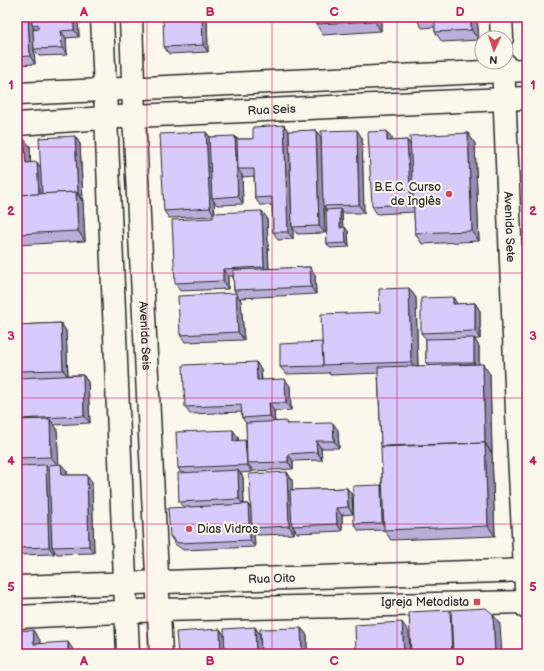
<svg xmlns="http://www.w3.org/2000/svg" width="544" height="671" font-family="'Balsamiq Sans',sans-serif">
<rect width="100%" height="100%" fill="#fbf7ec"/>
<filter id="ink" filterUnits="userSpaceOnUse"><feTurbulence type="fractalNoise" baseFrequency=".025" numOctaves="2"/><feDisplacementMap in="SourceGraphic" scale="8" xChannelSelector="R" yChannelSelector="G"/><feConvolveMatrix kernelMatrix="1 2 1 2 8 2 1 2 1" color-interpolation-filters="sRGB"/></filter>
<g filter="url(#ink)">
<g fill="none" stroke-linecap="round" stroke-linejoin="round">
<defs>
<g id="minor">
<path d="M102,17L128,654"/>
<path id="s1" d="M131,17L134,116L161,654"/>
<path d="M501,17L502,38"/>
<path id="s2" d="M503,62L518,436L527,608"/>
<path d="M17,94L527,70"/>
<path id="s3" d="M17,124L134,116L527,98"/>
<path id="s4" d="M17,587L527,570"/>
<path d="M17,617L159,610L527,602"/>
</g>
</defs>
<!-- minor casing -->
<use href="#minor" stroke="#2b2b2b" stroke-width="25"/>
<!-- minor -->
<use href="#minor" stroke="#fbf7ec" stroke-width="22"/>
</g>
<!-- wall -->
<g fill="#bbaed9" stroke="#2b2b2b" fill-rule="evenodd">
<path d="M17,17H28L32,23V17H78L79,37L66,38L67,55L39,56L34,50L35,64L17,65ZM33,26L36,30H33Z"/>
<path d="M207,17L208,52L169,54L164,47Z"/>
<path d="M381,17V31L323,35L316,24Z"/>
<path d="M415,17H477L479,40L442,42L435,32V27L422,28Z"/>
<path d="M316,130L321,138L323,188L362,138L364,213H342L343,227L348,231L349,247L330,248L327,244L326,210L324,206L325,233L297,234L293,228V239L278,240L273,232L272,205H260L255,198L254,176L243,177L242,175L243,204L217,205L214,201L215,213L267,218L269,269L310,267L315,275L316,294L240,298L241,301L244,340L185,342L180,335L236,293L234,290L233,276H228V289L180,291L175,283L213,218V216L169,218L164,211L206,132L210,137L237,139H253L289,132Z"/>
<path d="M468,133L475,144L479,241L422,244L415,233L414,212L377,214L372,206L392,138V141L407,140L411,145Z"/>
<path d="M75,136L80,144L83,201H82L83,202L85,241L17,245V139L30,146V163L37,162L40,167Z"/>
<path d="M409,288L416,298L418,366H428L426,363V339L421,333L458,304L475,303L480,311V339H474L479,346V364L490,374L492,453V454L495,536L391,540L384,530L359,531L354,524L382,487V447L381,446L378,373L330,375L329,372V373L286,374L280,367L322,342L380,312Z"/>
<path d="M61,323L66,331L68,375H83L88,382L90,423L54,425L57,429L58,464L67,471V475H87L92,482L94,553L57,554L54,550V554L17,555V325Z"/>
<path d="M256,362L261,369L262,380L290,386L291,410L274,411L275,422L288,424L338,430L339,448H321L322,460L293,461V469L253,471L252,469V472L240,473L243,477L244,504H248L251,509L287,472L292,480V490L347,488L352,495L353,514L342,515V531L297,533L294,528V534L257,535L254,531L255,547L183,550L175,544L170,536L183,507L179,502L181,473L178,468L238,437V440L247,442L246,423L242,418V412L190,414L185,407Z"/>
<path d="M255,627L260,635L301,628L307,635V654H178L220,629L225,637Z"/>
</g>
<!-- shaded-wall -->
<g fill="#988db0" stroke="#2b2b2b">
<path d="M28,17L33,24L34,49V50L35,64L30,56Z"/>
<path d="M74,17H78L79,37L74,30Z"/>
<path d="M202,17H207L208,52L203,45Z"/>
<path d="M374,17H381V31L374,21Z"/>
<path d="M471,17H477L479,40L471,30Z"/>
<path d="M61,31L66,38L67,55L62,48Z"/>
<path d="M284,125L289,132L292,227L293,228V239L288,232Z"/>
<path d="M316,130L321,138L325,233L319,226Z"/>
<path d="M357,130L362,138L364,213L359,205Z"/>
<path d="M387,131L392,138V149L387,141Z"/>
<path d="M206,132L212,140V198L214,201L215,216L210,208Z"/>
<path d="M468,133L475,144L479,241L472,231Z"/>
<path d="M75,136L80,144L83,201L78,193Z"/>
<path d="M235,136L240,143L238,169L242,175L243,204L238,196Z"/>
<path d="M24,139L30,146L31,170L26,163Z"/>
<path d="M407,140L412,147L416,212L411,204Z"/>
<path d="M37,162L42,170L44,195H39Z"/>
<path d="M76,192L83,202L85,241L78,231Z"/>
<path d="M340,209L342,213L343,231L340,228Z"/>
<path d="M262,211L267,218L269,275L264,267Z"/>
<path d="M345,227L348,231L349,247L346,243Z"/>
<path d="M310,267L315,275L316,294L311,287Z"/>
<path d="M223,269L228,276V289L223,281Z"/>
<path d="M409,288L416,298L418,372L411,362Z"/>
<path d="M236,293L241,301L244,340L238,332Z"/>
<path d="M453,297L458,305L453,304Z"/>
<path d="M475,303L480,311V339L475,331Z"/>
<path d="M61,323L66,331L68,377L63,370Z"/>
<path d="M474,338L479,346V370L474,363Z"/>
<path d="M256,362L261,369L262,388L257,380Z"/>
<path d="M483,364L490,374L492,453L485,443Z"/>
<path d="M83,375L88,382L90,423L84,416Z"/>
<path d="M285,379L290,386L291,410L286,403Z"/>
<path d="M269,403L274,411L275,424L270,416Z"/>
<path d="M50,419L57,429L59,467L51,457Z"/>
<path d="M333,423L338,430L339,448L334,441Z"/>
<path d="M233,430L238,437V448L233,441Z"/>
<path d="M245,440L250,448L247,463L252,469V472L247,465Z"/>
<path d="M316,441L321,448L322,460L317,452Z"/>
<path d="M485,443L492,454L495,536L488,526Z"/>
<path d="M288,454L293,461V469L288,462Z"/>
<path d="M61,464L67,471V483L62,475Z"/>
<path d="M46,465L51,473L52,547L54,550V554L49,547Z"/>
<path d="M238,470L243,477L244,506L239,499Z"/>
<path d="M287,472L292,480L294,526H292L294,528V534L289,526Z"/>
<path d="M87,475L92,482L94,553L89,546Z"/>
<path d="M381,485L386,492L387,530L382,523Z"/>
<path d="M347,488L352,495L353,514L348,507Z"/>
<path d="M248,504L253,512L252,528L254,531L255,547L250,540Z"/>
<path d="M336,508L342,515V531L337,524Z"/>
<path d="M450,610L457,620L459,654H452Z"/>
<path d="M493,614L500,624L502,654H495Z"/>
<path d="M402,622L409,632L410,654H404Z"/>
<path d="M255,627L260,635L261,654H256Z"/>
<path d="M301,628L307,635V654H304L302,651Z"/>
<path d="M220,629L225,637L226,654H221Z"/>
<path d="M33,630L40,640L41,654L34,644Z"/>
<path d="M68,642L75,652V654H68Z"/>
</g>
<!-- building -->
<g fill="#d9cafc" stroke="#2b2b2b">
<path d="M17,17H28L30,56L17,57Z"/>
<path d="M32,17H74V30L61,31L62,48L34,49L33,30L38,29V24L32,25Z"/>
<path d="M163,17H202L203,45L164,47Z"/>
<path d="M315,17H374V21L316,24Z"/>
<path d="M435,17H471V30L435,32Z"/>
<path d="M284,125L288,232H273L272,197L255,198L254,169H238L237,139H253V127Z"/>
<path d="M316,130L319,226L292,227L289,131Z"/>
<path d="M357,130L359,205L323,206L321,131Z"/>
<path d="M387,131V141L407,140L411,204L372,206L368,132Z"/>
<path d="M206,132L210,208L164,211L160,134Z"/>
<path d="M468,133L472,231L415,233L410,136Z"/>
<path d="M75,136L78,193H76V192L42,194L39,138Z"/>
<path d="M235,136L238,196L212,198L209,137Z"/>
<path d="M17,139H24L26,163L37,162L39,194L17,195Z"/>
<path d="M76,192L78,231L17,234V195Z"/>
<path d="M340,209V228L345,227L346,243L327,244L326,210Z"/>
<path d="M262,211L264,267L223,269V281L175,283L172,220L213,218V213Z"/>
<path d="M310,267L311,287L234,290L233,270Z"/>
<path d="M409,288L411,362L323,365L321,314L380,312L379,289Z"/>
<path d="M236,293L238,332L180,335L178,296Z"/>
<path d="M453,297V304L475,303V331L421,333V298Z"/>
<path d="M61,323L63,370L17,371V325Z"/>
<path d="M474,338V363H426V339Z"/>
<path d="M322,342L323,366L280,367V344Z"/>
<path d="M256,362L257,380L285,379L286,403H269L270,416L242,418L241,405L185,407L183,365Z"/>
<path d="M483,364L485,443L381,446L378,367Z"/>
<path d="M83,375L84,416L17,419V378Z"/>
<path d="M50,419L51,457L17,458V420Z"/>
<path d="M286,421V424L333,423L334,441H316L317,452L288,454V462L247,463L246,423Z"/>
<path d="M233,430V441L245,440L247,465L178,468L176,432Z"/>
<path d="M485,443L488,526L384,530L381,447Z"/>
<path d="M61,464L62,475H87L89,546L52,547L49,465Z"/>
<path d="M46,465L49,547L17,548V466Z"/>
<path d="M238,470L239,499L179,502L178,473Z"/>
<path d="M287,472L289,526L252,528L249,474Z"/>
<path d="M381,485L382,523L354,524L353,486Z"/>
<path d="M347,488L348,507L336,508L337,524L292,526L290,490Z"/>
<path d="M248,504L250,540L178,543L170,536L168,508Z"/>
<path d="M486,608L493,614L495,654H453L451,610Z"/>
<path d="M450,610L452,654H411L409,612Z"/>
<path d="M402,622L404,654H356L355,625Z"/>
<path d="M255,627L256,654H225L224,629Z"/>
<path d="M301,628L302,651H296V654H261L260,629Z"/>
<path d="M220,629L221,654H178L176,632Z"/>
<path d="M33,630L34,644L68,642V654H17V631Z"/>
</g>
</g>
<!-- grid -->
<path fill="none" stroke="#c2185b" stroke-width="1" stroke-opacity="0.55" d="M147,17V654M272,17V654M397,17V654M17,147H527M17,273H527M17,398H527M17,524H527"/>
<!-- markers -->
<g fill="#d1495b" stroke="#fbf7ec" stroke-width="1.5">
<circle cx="449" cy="194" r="4"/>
<circle cx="189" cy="529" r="4"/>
<rect x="473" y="598" width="8" height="8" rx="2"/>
</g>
<g text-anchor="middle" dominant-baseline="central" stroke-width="4" stroke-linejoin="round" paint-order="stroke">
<!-- street labels -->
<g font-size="12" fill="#2b2b2b" stroke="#fbf7ec">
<text stroke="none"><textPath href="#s3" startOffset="255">Rua Seis</textPath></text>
<text stroke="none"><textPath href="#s2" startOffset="165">Avenida Sete</textPath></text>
<text stroke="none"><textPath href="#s1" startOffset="319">Avenida Seis</textPath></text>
<text stroke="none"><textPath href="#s4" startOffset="255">Rua Oito</textPath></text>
</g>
<!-- poi labels -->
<g font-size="12" fill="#2b2b2b" stroke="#fbf7ec" text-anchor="end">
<text x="441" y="187">B.E.C. Curso<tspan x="441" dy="14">de Inglês</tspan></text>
<text x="197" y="529" text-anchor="start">Dias Vidros</text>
<text x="469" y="602">Igreja Metodista</text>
</g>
</g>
<!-- margin -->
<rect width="544" height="671" fill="none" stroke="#fbf7ec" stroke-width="44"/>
<!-- north arrow -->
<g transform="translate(494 50) rotate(183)"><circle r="19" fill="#fbf7ec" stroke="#a8a59f"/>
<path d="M0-3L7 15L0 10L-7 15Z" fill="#d1495b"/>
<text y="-6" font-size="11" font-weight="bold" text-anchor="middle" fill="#2b2b2b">N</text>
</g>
<rect x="22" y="22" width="500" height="627" fill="none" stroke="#c2185b" stroke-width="1.5"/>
<g font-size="13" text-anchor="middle" font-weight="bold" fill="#c2185b">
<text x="84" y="16">A</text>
<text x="210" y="16">B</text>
<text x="334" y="16">C</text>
<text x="460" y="16">D</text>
<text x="11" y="89">1</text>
<text x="533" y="89">1</text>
<text x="11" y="215">2</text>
<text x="533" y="215">2</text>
<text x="11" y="340">3</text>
<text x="533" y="340">3</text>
<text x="11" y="465">4</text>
<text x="533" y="465">4</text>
<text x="11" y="591">5</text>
<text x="533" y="591">5</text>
<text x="84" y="665">A</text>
<text x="210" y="665">B</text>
<text x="334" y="665">C</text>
<text x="460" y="665">D</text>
</g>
</svg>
